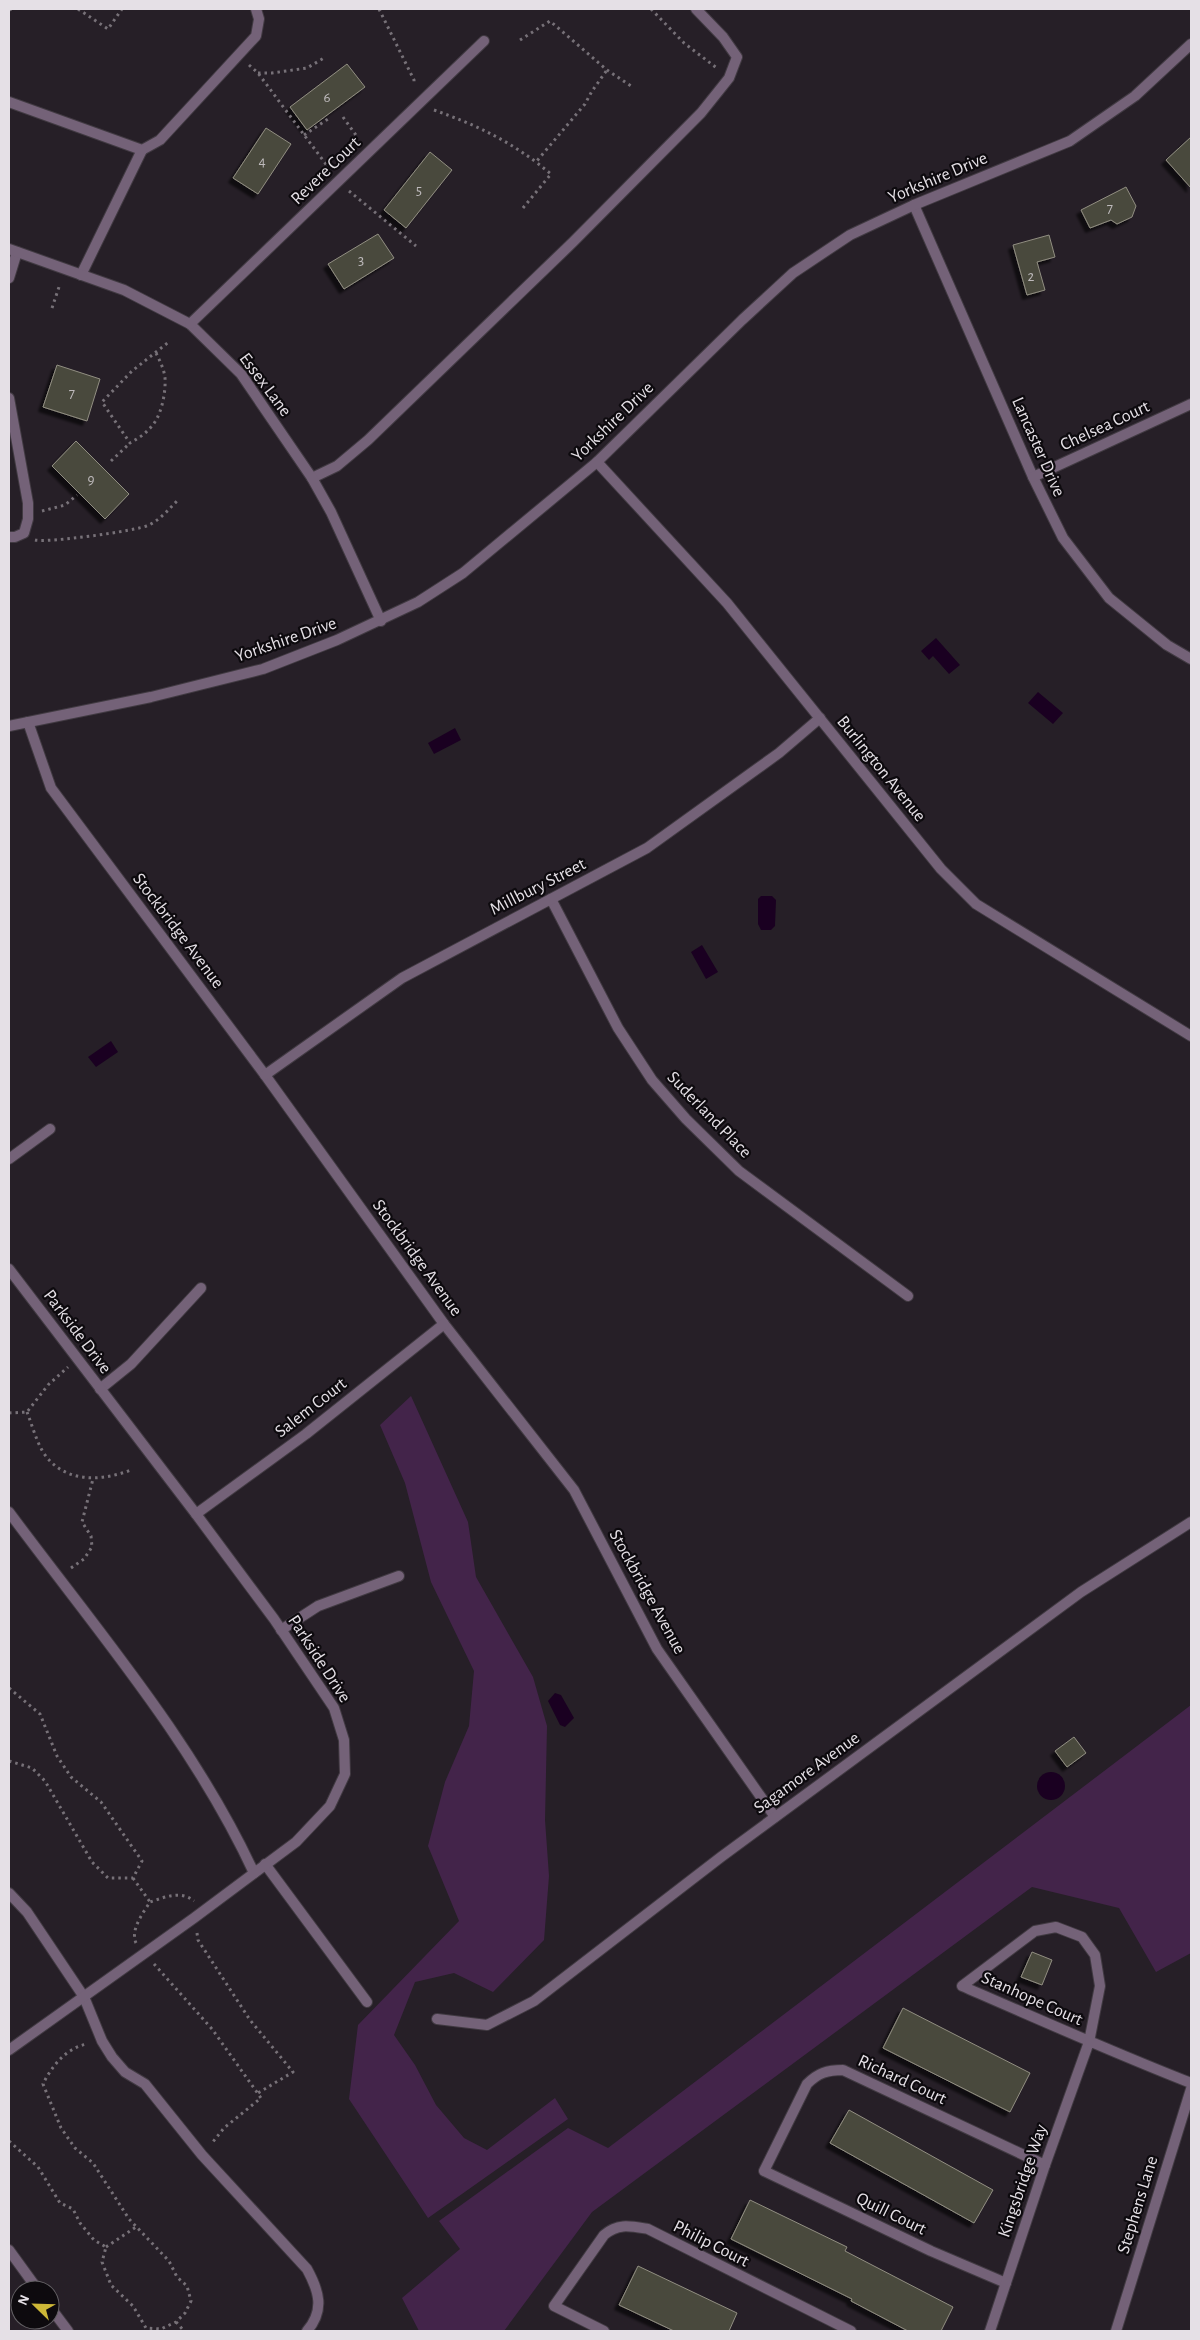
<svg xmlns="http://www.w3.org/2000/svg" width="1200" height="2340" font-family="'Alegreya Sans',sans-serif">
<defs>
<filter id="shadow"><feDropShadow dx="-4.5" dy="4.5" stdDeviation="1" flood-color="#0009"/></filter>
</defs>
<rect width="100%" height="100%" fill="#261f27"/>
<!-- green -->
<g fill="#43244a">
<path d="M411,1396L468,1522L476,1577L533,1677L547,1726L545,1820L549,1876L544,1940L493,1992L454,1973L415,1982L394,2035L415,2065L436,2105L464,2138L487,2150L555,2098L568,2119L428,2218L349,2099L358,2025L459,1921L428,1846L445,1782L469,1726L474,1671L431,1582L405,1483L380,1425Z"/>
<path d="M1191,1705V1953L1156,1972L1119,1908L1032,1887L592,2212L504,2331H419L402,2298L460,2249L439,2221L568,2128L608,2148Z"/>
</g>
<!-- water -->
<g fill="#1a0021">
<path d="M936,638L960,665L949,674L933,656L929,660L921,651Z"/>
<path d="M1038,692L1063,713L1053,724L1028,703Z"/>
<path d="M455,728L461,740L434,754L428,743Z"/>
<path d="M761,896H772L776,900L775,926L771,930H761L758,924V899Z"/>
<path d="M702,945L718,972L706,979L691,952Z"/>
<path d="M111,1041L118,1052L96,1067L88,1057Z"/>
<path d="M555,1693L561,1695L574,1718L565,1727L560,1725L548,1701Z"/>
<circle cx="1051" cy="1786" r="14"/>
</g>
<!-- building -->
<g fill="#4a483d" stroke="#918f82" filter="url(#shadow)">
<path d="M347,64L365,87L307,130L290,107Z"/>
<path d="M266,128L291,144L258,194L233,178Z"/>
<path d="M1191,137V188L1166,160Z"/>
<path d="M430,152L452,170L406,228L384,210Z"/>
<path d="M1126,187L1136,206L1132,217L1117,224L1111,220L1090,228L1081,210Z"/>
<path d="M378,234L394,258L344,289L328,264Z"/>
<path d="M1049,235L1055,257L1037,262L1045,290L1027,295L1013,245Z"/>
<path d="M57,365L100,379L87,421L43,407Z"/>
<path d="M76,441L129,494L105,519L52,466Z"/>
<path d="M1074,1737L1086,1753L1067,1767L1055,1751Z"/>
<path d="M1032,1952L1052,1960L1042,1985L1021,1977Z"/>
<path d="M903,2008L1030,2073L1010,2112L883,2048Z"/>
<path d="M849,2110L993,2190L974,2223L830,2143Z"/>
<path d="M750,2200L847,2247L845,2251L953,2307L941,2331H908L851,2301L852,2299L731,2239Z"/>
<path d="M638,2266L737,2313L729,2331H674L619,2305Z"/>
</g>
<g fill="none" stroke-linecap="round" stroke-linejoin="round">
<defs>
<g id="service">
<path d="M9,102L142,150L160,140L256,36L259,19L256,9"/>
<path d="M81,275L142,150"/>
<path d="M9,278L17,252"/>
<path d="M9,398L28,503V519L24,533L15,537H9"/>
<path d="M312,478L337,466L368,440L573,242L701,113L729,78L737,57L723,37L696,9"/>
<path d="M9,1159L50,1129"/>
<path d="M100,1389L131,1364L201,1288"/>
<path d="M9,1512C95,1628 193,1741 254,1873"/>
<path d="M281,1630L318,1606L399,1576"/>
<path d="M265,1864L367,2002"/>
<path d="M9,1893L27,1912L84,1997L102,2041L112,2057L125,2072L145,2084L202,2155L307,2269C319,2291 325,2310 307,2331"/>
<path d="M9,2250L38,2290"/>
<path d="M50,2307L68,2331"/>
</g>
<g id="minor">
<path d="M914,205L1033,477L1063,538L1109,598L1167,645L1191,659"/>
<path d="M9,249L124,290L190,324L241,374L312,478L331,512L381,621"/>
<path d="M190,324L484,41"/>
<path d="M597,462L727,603L941,869L976,904L1191,1036"/>
<path d="M1033,477L1191,404"/>
<path d="M28,722L51,788L265,1075L444,1324L574,1490L657,1649L775,1817"/>
<path d="M9,726L151,697L263,669L337,640L418,602L463,573L597,462L742,320L793,273L850,235L914,205L1070,141L1135,96L1191,44"/>
<path d="M551,899L618,1028L652,1080L686,1119L739,1171L908,1296"/>
<path d="M265,1075L402,978L647,848L779,753L820,718"/>
<path d="M9,1269L196,1514L274,1619L334,1708L344,1740L345,1774L330,1806L296,1842L194,1918L9,2050"/>
<path d="M196,1514L306,1434L444,1324"/>
<path d="M437,2019L487,2025L534,2001L721,1857L1081,1592L1191,1522"/>
<path d="M1006,2283L931,2251L764,2171L807,2084C818,2073 827,2070 843,2070L1045,2165"/>
<path d="M604,2331L554,2306L604,2235C618,2223 630,2226 648,2229L851,2331"/>
<path d="M990,2331L1045,2165L1089,2042L1100,1986L1095,1955L1082,1937L1056,1927L1035,1931L962,1986C1038,2019 1114,2053 1191,2083"/>
<path d="M1116,2331L1191,2089"/>
</g>
</defs>
<!-- service casing -->
<use href="#service" stroke="#413a42" stroke-width="12"/>
<!-- minor casing -->
<use href="#minor" stroke="#413a42" stroke-width="12"/>
<!-- path -->
<g stroke="#777178" stroke-width="3" stroke-dasharray="2.5 4" stroke-linecap="butt">
<path d="M78,9L108,29L122,9"/>
<path d="M379,9L414,80V84"/>
<path d="M651,9L684,43L718,69"/>
<path d="M9,10L13,9"/>
<path d="M520,40L550,21L607,70L631,86"/>
<path d="M249,65L258,73L328,167"/>
<path d="M258,73H272L307,68L324,58"/>
<path d="M434,110C473,124 502,137 536,162L585,104L592,91L607,70"/>
<path d="M343,117L358,138"/>
<path d="M304,135L328,119"/>
<path d="M349,191L416,246"/>
<path d="M523,208L551,174L536,162"/>
<path d="M52,308L59,287"/>
<path d="M156,353C160,361 164,369 165,378C166,393 161,419 149,429C144,435 137,439 130,443L102,402L132,371L170,341"/>
<path d="M111,461L130,443"/>
<path d="M42,511L65,505L77,495"/>
<path d="M35,540C47,543 137,531 149,525C161,519 169,509 178,500"/>
<path d="M27,1412C32,1425 36,1440 43,1452C63,1483 100,1482 131,1470"/>
<path d="M9,1413L27,1412L48,1385L68,1367"/>
<path d="M71,1568L84,1559L92,1547L91,1536L82,1522L93,1479"/>
<path d="M9,1688L40,1714L57,1756L71,1777L101,1802L142,1861L133,1878"/>
<path d="M9,1761L32,1768L45,1781L92,1862L108,1878H133"/>
<path d="M133,1878L150,1902"/>
<path d="M197,1933L198,1940L250,2020L293,2072L258,2093"/>
<path d="M136,1943C130,1930 143,1913 150,1902C165,1897 181,1890 194,1901"/>
<path d="M154,1964L212,2029L261,2098L224,2128L212,2143"/>
<path d="M9,2141L38,2167L60,2203L73,2209L80,2223L94,2240L106,2247L102,2262L111,2285L133,2306L146,2328L161,2329L176,2322L185,2313L191,2301L187,2286L177,2277L169,2261L129,2219L93,2163L75,2148L61,2128L43,2084C52,2066 66,2048 87,2044"/>
<path d="M106,2247L136,2227"/>
<path d="M176,2322L184,2331"/>
</g>
<!-- service -->
<use href="#service" stroke="#746278" stroke-width="10"/>
<!-- minor -->
<use href="#minor" stroke="#746278" stroke-width="10"/>
</g>
<g text-anchor="middle" dominant-baseline="central" stroke-width="4.5" stroke-linejoin="round" paint-order="stroke">
<!-- number labels -->
<g font-size="15" fill="#bebabc">
<text x="327" y="97">6</text>
<text x="262" y="161">4</text>
<text x="419" y="190">5</text>
<text x="1110" y="208">7</text>
<text x="361" y="260">3</text>
<text x="1031" y="276">2</text>
<text x="72" y="393">7</text>
<text x="91" y="479">9</text>
</g>
<!-- street labels -->
<g font-size="18" fill="#e5e0e6" stroke="#0d0a0e">
<text transform="translate(326 171) rotate(-44)">Revere Court</text>
<text transform="translate(938 178) rotate(-23)">Yorkshire Drive</text>
<text transform="translate(265 385) rotate(53)">Essex Lane</text>
<text transform="translate(613 422) rotate(-44)">Yorkshire Drive</text>
<text transform="translate(1105 426) rotate(-25)">Chelsea Court</text>
<text transform="translate(1038 447) rotate(66)">Lancaster Drive</text>
<text transform="translate(286 640) rotate(-19)">Yorkshire Drive</text>
<text transform="translate(881 769) rotate(51)">Burlington Avenue</text>
<text transform="translate(538 887) rotate(-27)">Millbury Street</text>
<text transform="translate(178 931) rotate(53)">Stockbridge Avenue</text>
<text transform="translate(709 1115) rotate(46)">Suderland Place</text>
<text transform="translate(417 1258) rotate(54)">Stockbridge Avenue</text>
<text transform="translate(77 1332) rotate(53)">Parkside Drive</text>
<text transform="translate(311 1408) rotate(-38)">Salem Court</text>
<text transform="translate(647 1592) rotate(61)">Stockbridge Avenue</text>
<text transform="translate(319 1659) rotate(57)">Parkside Drive</text>
<text transform="translate(807 1773) rotate(-36)">Sagamore Avenue</text>
<text transform="translate(1032 1999) rotate(24)">Stanhope Court</text>
<text transform="translate(902 2080) rotate(25)">Richard Court</text>
<text transform="translate(1023 2181) rotate(-71)">Kingsbridge Way</text>
<text transform="translate(1138 2205) rotate(-73)">Stephens Lane</text>
<text transform="translate(891 2214) rotate(26)">Quill Court</text>
<text transform="translate(711 2244) rotate(27)">Philip Court</text>
</g>
</g>
<!-- border -->
<rect width="1200" height="2340" fill="none" stroke="#e5e0e6" stroke-width="20"/>
<!-- north arrow -->
<g transform="translate(35 2305) rotate(293)"><circle r="24" fill="#0d0a0e" stroke="#636064"/>
<path d="M0-4L9 19L0 12L-9 19Z" fill="#ceb837"/>
<text y="-8" font-size="14" font-weight="bold" text-anchor="middle" fill="#e5e0e6">N</text>
</g>
</svg>
